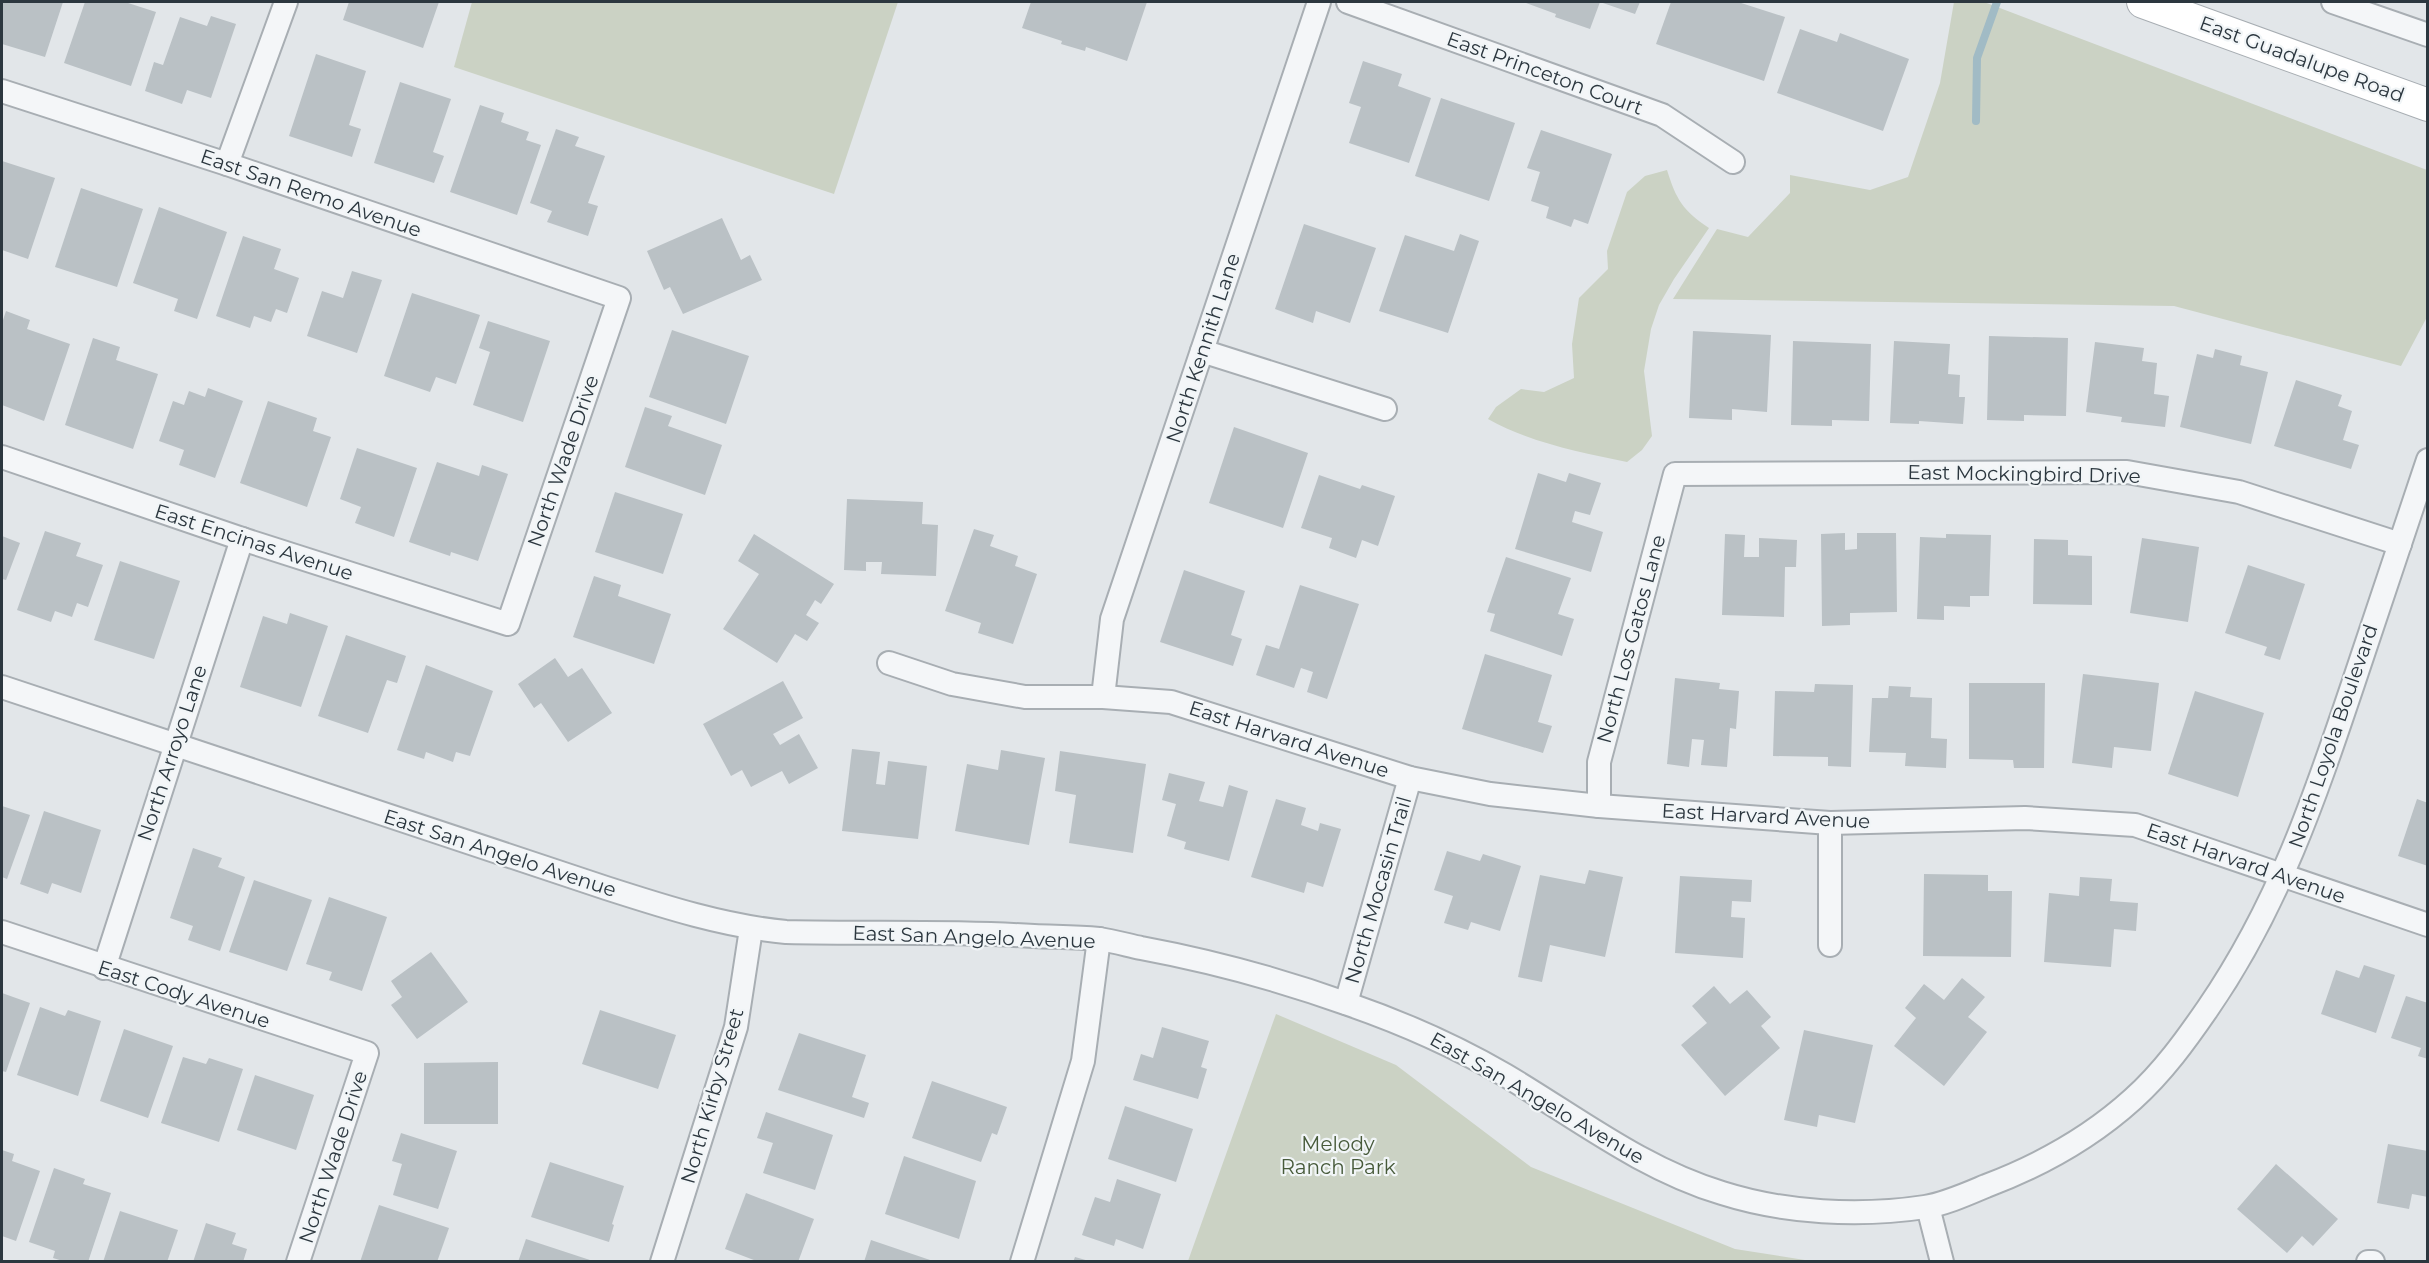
<svg xmlns="http://www.w3.org/2000/svg" width="2429" height="1263" font-family="Montserrat,sans-serif">
<rect width="100%" height="100%" fill="#e2e6e9"/>
<!-- green -->
<g fill="#cbd2c4">
<path d="M472,2H898L834,194L454,67Z"/>
<path d="M1954,2H1984L2427,170V317L2401,366L2174,306L1673,299L1717,229L1748,237L1790,193V175L1870,190L1908,177L1940,83Z"/>
<path d="M1667,170C1676,199 1683,211 1709,228L1674,279L1659,305L1651,329L1644,371L1652,436L1642,450L1627,462C1579,452 1531,443 1488,419L1496,407L1521,389L1544,392L1574,378L1572,344L1579,298L1608,269L1607,251L1627,192L1645,176Z"/>
<path d="M1276,1014L1396,1065L1531,1167L1735,1249L1811,1261H1188Z"/>
</g>
<g fill="none" stroke-linecap="round" stroke-linejoin="round">
<!-- stream -->
<path stroke="#a1bbc5" stroke-width="8" d="M1976,121L1977,58L1997,2"/>
</g>
<!-- building -->
<g fill="#bac1c5">
<path d="M2,2H63L45,57L2,44Z"/>
<path d="M85,2H125L156,12L131,86L64,63Z"/>
<path d="M349,2H439L423,48L343,20Z"/>
<path d="M1031,2H1147L1127,61L1086,47L1085,51L1061,44L1062,41L1022,28Z"/>
<path d="M1523,2H1600L1590,29L1555,17L1556,14Z"/>
<path d="M1600,2H1640L1635,14Z"/>
<path d="M1671,2H1738L1785,17L1764,81L1656,44Z"/>
<path d="M211,16L236,24L211,98L187,90L182,104L145,91L154,62L163,65L180,17L207,26Z"/>
<path d="M1800,29L1837,42L1840,33L1909,59L1883,131L1777,93Z"/>
<path d="M316,54L366,71L349,125L361,129L352,157L289,136Z"/>
<path d="M1363,61L1402,74L1398,86L1431,98L1409,163L1349,143L1361,107L1349,103Z"/>
<path d="M400,82L451,99L433,152L444,156L434,183L374,163Z"/>
<path d="M1441,98L1515,123L1489,201L1415,176Z"/>
<path d="M480,105L504,113L501,122L529,132L526,140L541,145L517,215L450,192Z"/>
<path d="M556,129L579,137L575,146L605,156L588,203L598,206L588,236L547,222L552,211L530,203Z"/>
<path d="M1541,130L1612,154L1588,224L1574,219L1571,227L1546,218L1549,207L1531,201L1540,172L1527,168Z"/>
<path d="M2,161L55,178L28,259L2,250Z"/>
<path d="M81,188L143,209L117,287L55,267Z"/>
<path d="M159,207L227,232L197,319L174,311L178,299L133,283Z"/>
<path d="M722,218L741,260L750,255L762,280L683,314L670,287L664,290L647,251Z"/>
<path d="M1304,224L1376,248L1350,323L1316,311L1313,323L1275,309Z"/>
<path d="M1460,234L1479,241L1448,333L1379,311L1405,235L1454,251Z"/>
<path d="M243,236L281,249L274,269L299,278L287,313L276,309L271,322L254,316L250,328L216,316Z"/>
<path d="M352,271L382,280L357,353L307,336L322,291L343,298Z"/>
<path d="M412,293L480,315L456,384L436,377L430,392L384,376Z"/>
<path d="M6,311L30,320L27,329L70,344L44,421L2,405V323Z"/>
<path d="M488,321L550,341L523,422L473,405L490,352L479,348Z"/>
<path d="M672,330L749,356L726,424L649,397Z"/>
<path d="M1693,331L1771,335L1767,412L1732,409V420L1689,418Z"/>
<path d="M1989,336L2068,338L2066,416L2024,415V421L1987,420Z"/>
<path d="M93,338L120,347L116,360L158,374L133,449L65,425Z"/>
<path d="M1793,341L1871,344L1869,421L1832,420V426L1791,425Z"/>
<path d="M1894,341L1950,344L1948,374L1960,375L1959,397H1965L1963,424L1919,421V424L1890,423Z"/>
<path d="M2095,342L2144,348L2142,361L2157,363L2154,394L2169,396L2165,427L2121,422L2122,417L2086,412Z"/>
<path d="M2215,349L2242,356L2240,365L2268,372L2251,444L2180,427L2197,354L2213,358Z"/>
<path d="M2296,380L2342,395L2338,406L2352,411L2343,440L2359,445L2351,469L2274,446Z"/>
<path d="M208,388L243,401L215,478L179,465L184,450L159,441L173,401L184,405L189,391L205,397Z"/>
<path d="M268,401L317,418L313,431L331,437L307,507L240,483Z"/>
<path d="M645,407L672,416L668,426L722,445L705,495L625,467Z"/>
<path d="M1234,427L1308,453L1283,528L1209,503Z"/>
<path d="M357,448L417,468L394,537L355,523L361,507L340,499Z"/>
<path d="M437,462L479,476L482,465L508,474L478,561L451,552L450,556L409,542Z"/>
<path d="M1538,473L1566,482L1569,473L1601,483L1590,515L1575,511L1572,522L1603,532L1591,572L1515,549Z"/>
<path d="M1319,475L1360,489L1362,485L1395,496L1378,546L1362,540L1356,558L1329,548L1332,538L1301,528Z"/>
<path d="M615,492L683,514L663,574L595,552Z"/>
<path d="M847,499L923,502L922,524L938,525L936,576L881,574L882,562H866V571L844,570Z"/>
<path d="M974,529L994,535L990,546L1018,556L1015,566L1037,574L1013,644L978,633L981,623L945,611Z"/>
<path d="M45,531L81,543L76,556L103,565L88,607L77,603L72,617L55,611L51,622L17,610Z"/>
<path d="M1845,533V550L1857,549V533H1896L1897,612L1850,613V625L1822,626L1821,534Z"/>
<path d="M754,534L834,584L821,604L815,600L806,615L819,623L807,641L795,634L777,663L723,629L759,574L738,561Z"/>
<path d="M1725,534L1745,535L1744,557H1759V538L1797,540L1796,567H1785L1784,617L1722,615Z"/>
<path d="M1946,534L1991,535L1989,596H1970V607L1944,606V620L1917,619L1920,537L1946,538Z"/>
<path d="M2,536L20,543L6,580L2,579Z"/>
<path d="M2142,538L2199,547L2188,622L2130,613Z"/>
<path d="M2034,539L2068,540V555L2092,556V605L2033,604Z"/>
<path d="M1506,557L1571,578L1558,614L1574,619L1562,656L1490,631L1495,614L1487,612Z"/>
<path d="M120,561L180,581L154,659L94,640Z"/>
<path d="M2248,565L2305,584L2280,660L2264,655L2267,647L2225,633Z"/>
<path d="M1184,570L1245,591L1231,635L1242,639L1233,666L1160,642Z"/>
<path d="M594,576L621,585L618,596L671,614L654,664L573,637Z"/>
<path d="M1300,585L1359,604L1327,699L1307,692L1313,672L1301,668L1294,688L1256,675L1266,645L1279,649Z"/>
<path d="M290,613L328,626L301,707L240,687L263,616L287,624Z"/>
<path d="M346,635L406,656L397,683L387,680L368,733L318,716Z"/>
<path d="M1485,654L1552,675L1538,722L1552,726L1543,753L1462,729Z"/>
<path d="M555,658L568,677L582,668L612,713L568,742L541,703L534,708L518,684Z"/>
<path d="M426,665L493,691L470,756L456,752L453,762L426,752L424,759L397,750Z"/>
<path d="M2083,674L2159,683L2151,751L2114,747L2112,768L2072,763Z"/>
<path d="M1675,678L1720,683L1719,689L1739,691L1736,729L1730,728L1727,767L1701,765L1704,740L1692,739L1689,767L1667,764Z"/>
<path d="M783,681L803,718L773,734L780,745L799,734L818,768L789,784L782,771L751,787L742,770L731,776L703,724Z"/>
<path d="M1969,683H2045L2044,768H2014L2013,760L1969,759Z"/>
<path d="M1815,684L1853,685L1851,767L1828,766V757L1773,756L1775,691L1814,692Z"/>
<path d="M1889,686L1911,687L1910,697L1932,698L1931,738L1947,739L1946,768L1905,766L1906,753L1869,752L1872,698H1888Z"/>
<path d="M2195,691L2264,713L2238,797L2168,774Z"/>
<path d="M852,749L880,752L876,784L885,785L888,761L927,766L918,839L842,831Z"/>
<path d="M1001,750L1045,758L1029,845L955,831L967,764L998,770Z"/>
<path d="M1060,751L1146,764L1133,853L1069,843L1076,795L1055,791Z"/>
<path d="M1169,773L1205,782L1199,801L1223,807L1229,785L1248,791L1229,861L1184,849L1186,842L1167,836L1176,804L1162,800Z"/>
<path d="M1276,799L1306,808L1301,825L1318,831L1320,823L1341,829L1323,887L1307,882L1304,893L1251,877Z"/>
<path d="M2417,799L2428,803V866L2398,856Z"/>
<path d="M2,806L30,815L7,879L2,877Z"/>
<path d="M44,811L101,830L81,893L52,883L48,894L20,884Z"/>
<path d="M193,848L222,858L218,867L245,877L220,951L188,940L193,926L170,918Z"/>
<path d="M1447,851L1480,861L1483,854L1521,866L1500,931L1471,922L1468,930L1444,923L1453,896L1434,890Z"/>
<path d="M1589,870L1623,877L1605,957L1550,945L1542,982L1518,977L1540,875L1585,884Z"/>
<path d="M1924,874L1988,875V891H2012L2011,957L1923,956Z"/>
<path d="M1680,876L1752,880L1751,902L1732,901L1731,917L1745,918L1743,958L1675,953Z"/>
<path d="M2080,877L2112,879L2110,901L2138,903L2136,931L2114,929L2111,967L2044,962L2049,893L2079,896Z"/>
<path d="M254,880L312,900L287,971L229,952Z"/>
<path d="M329,897L387,917L362,991L329,980L332,972L306,964Z"/>
<path d="M431,952L468,1002L417,1039L391,1005L402,997L391,981Z"/>
<path d="M2364,965L2395,975L2376,1033L2321,1014L2336,970L2359,978Z"/>
<path d="M1962,978L1985,997L1968,1017L1987,1032L1944,1086L1894,1046L1916,1018L1905,1008L1924,984L1944,1000Z"/>
<path d="M1714,986L1730,1004L1747,990L1771,1017L1761,1026L1780,1048L1725,1096L1681,1045L1707,1023L1692,1006Z"/>
<path d="M2,993L30,1003L6,1072L2,1071Z"/>
<path d="M2406,996L2428,1003V1059L2418,1056L2421,1048L2391,1038Z"/>
<path d="M40,1007L65,1016L68,1010L101,1021L78,1096L17,1075Z"/>
<path d="M600,1010L676,1035L658,1089L582,1064Z"/>
<path d="M1162,1027L1209,1041L1201,1067L1207,1069L1198,1099L1133,1080L1141,1054L1153,1058Z"/>
<path d="M124,1029L173,1046L148,1118L100,1101Z"/>
<path d="M1804,1030L1873,1045L1855,1123L1819,1115L1817,1127L1784,1120Z"/>
<path d="M799,1033L866,1055L852,1097L869,1103L864,1118L778,1090Z"/>
<path d="M183,1057L206,1064L209,1058L243,1069L219,1142L161,1123Z"/>
<path d="M498,1062V1124H424V1063Z"/>
<path d="M255,1075L314,1095L296,1150L237,1130Z"/>
<path d="M932,1081L1007,1107L997,1135L992,1133L981,1162L912,1138Z"/>
<path d="M1125,1106L1193,1129L1176,1182L1108,1159Z"/>
<path d="M766,1112L833,1135L815,1190L763,1173L773,1143L757,1138Z"/>
<path d="M401,1133L457,1151L438,1209L393,1195L402,1164L392,1161Z"/>
<path d="M2388,1144L2428,1151V1197L2412,1194L2409,1209L2377,1203Z"/>
<path d="M2,1150L14,1154L12,1161L40,1171L16,1241L2,1236Z"/>
<path d="M904,1156L976,1181L959,1239L885,1214Z"/>
<path d="M550,1162L624,1186L612,1224L614,1225L609,1242L531,1217Z"/>
<path d="M2276,1164L2338,1219L2313,1246L2302,1236L2287,1253L2237,1209Z"/>
<path d="M54,1168L85,1179L83,1184L111,1193L88,1262H66L53,1258L55,1251L29,1242Z"/>
<path d="M1117,1179L1161,1194L1143,1249L1116,1239L1114,1246L1082,1235L1095,1197L1110,1202Z"/>
<path d="M746,1193L814,1219L798,1262H759L725,1249Z"/>
<path d="M379,1205L449,1228L437,1262H360Z"/>
<path d="M120,1211L178,1230L167,1262H103Z"/>
<path d="M206,1223L236,1233L232,1244L247,1249L243,1262H193Z"/>
<path d="M526,1239L593,1261V1262H518Z"/>
<path d="M871,1240L933,1261V1262H864Z"/>
<path d="M1075,1257L1089,1261V1262H1073Z"/>
</g>
<g fill="none" stroke-linecap="round" stroke-linejoin="round">
<defs>
<g id="minor">
<path d="M1348,2L1662,115L1733,162"/>
<path d="M2333,2L2428,35"/>
<path d="M2,91L227,164L619,298L508,624L242,539L2,457"/>
<path d="M227,164L286,2"/>
<path d="M1202,351L1385,409"/>
<path d="M889,663L952,684L1025,697H1103L1171,702L1410,778L1490,794L1599,806L1830,823L2025,818L2135,825L2428,925"/>
<path d="M2,687L606,888C665,907 724,926 786,932C869,934 952,931 1034,936C1055,937 1077,937 1099,939C1113,941 1127,945 1141,948C1211,961 1281,980 1348,1004C1403,1023 1455,1046 1505,1075C1576,1117 1642,1169 1722,1193C1785,1213 1859,1217 1925,1207C1945,1204 1967,1194 1986,1186C2039,1166 2091,1137 2133,1099C2163,1072 2186,1040 2208,1008C2278,906 2314,800 2353,684C2378,610 2403,535 2428,460"/>
<path d="M1103,697L1112,619L1319,2"/>
<path d="M1599,806V762L1675,474L2127,472L2239,492L2400,544"/>
<path d="M2,932L367,1053L298,1262"/>
<path d="M1830,945V823"/>
<path d="M104,968L242,539"/>
<path d="M1346,1003L1410,778"/>
<path d="M1928,1207L1942,1262"/>
<path d="M662,1262L736,1027L751,929"/>
<path d="M1022,1262L1083,1061L1099,939"/>
<path d="M2368,1262H2373"/>
</g>
<path id="secondary" d="M2143,2L2428,105"/>
</defs>
<!-- minor casing -->
<use href="#minor" stroke="#a8aeb3" stroke-width="26"/>
<!-- secondary casing -->
<use href="#secondary" stroke="#a8aeb3" stroke-width="34"/>
<!-- minor -->
<use href="#minor" stroke="#f4f6f8" stroke-width="22"/>
<!-- secondary -->
<use href="#secondary" stroke="#fff" stroke-width="32"/>
</g>
<g text-anchor="middle" dominant-baseline="central" stroke-width="4.5" stroke-linejoin="round" paint-order="stroke">
<!-- street labels -->
<g font-size="20" fill="#2c373f" stroke="#f1f5f7">
<text transform="translate(2302 59) rotate(20)">East Guadalupe Road</text>
<text transform="translate(1545 73) rotate(20)">East Princeton Court</text>
<text transform="translate(311 193) rotate(19)">East San Remo Avenue</text>
<text transform="translate(1203 348) rotate(-72)">North Kennith Lane</text>
<text transform="translate(563 461) rotate(-71)">North Wade Drive</text>
<text transform="translate(2024 474) rotate(1)">East Mockingbird Drive</text>
<text transform="translate(254 542) rotate(18)">East Encinas Avenue</text>
<text transform="translate(1631 639) rotate(-75)">North Los Gatos Lane</text>
<text transform="translate(2333 736) rotate(-71)">North Loyola Boulevard</text>
<text transform="translate(1289 739) rotate(18)">East Harvard Avenue</text>
<text transform="translate(172 753) rotate(-72)">North Arroyo Lane</text>
<text transform="translate(1766 816) rotate(3)">East Harvard Avenue</text>
<text transform="translate(500 853) rotate(18)">East San Angelo Avenue</text>
<text transform="translate(2246 863) rotate(19)">East Harvard Avenue</text>
<text transform="translate(1378 890) rotate(-74)">North Mocasin Trail</text>
<text transform="translate(974 937) rotate(2)">East San Angelo Avenue</text>
<text transform="translate(184 994) rotate(18)">East Cody Avenue</text>
<text transform="translate(712 1096) rotate(-74)">North Kirby Street</text>
<text transform="translate(1537 1098) rotate(30)">East San Angelo Avenue</text>
<text transform="translate(333 1157) rotate(-72)">North Wade Drive</text>
</g>
<!-- park labels -->
<g font-size="20" fill="#475a3a" stroke="#f1f5f7">
<text x="1338" y="1144">Melody<tspan x="1338" dy="23">Ranch Park</tspan></text>
</g>
</g>
<!-- border -->
<rect width="2429" height="1263" fill="none" stroke="#2c373f" stroke-width="6"/>
</svg>
